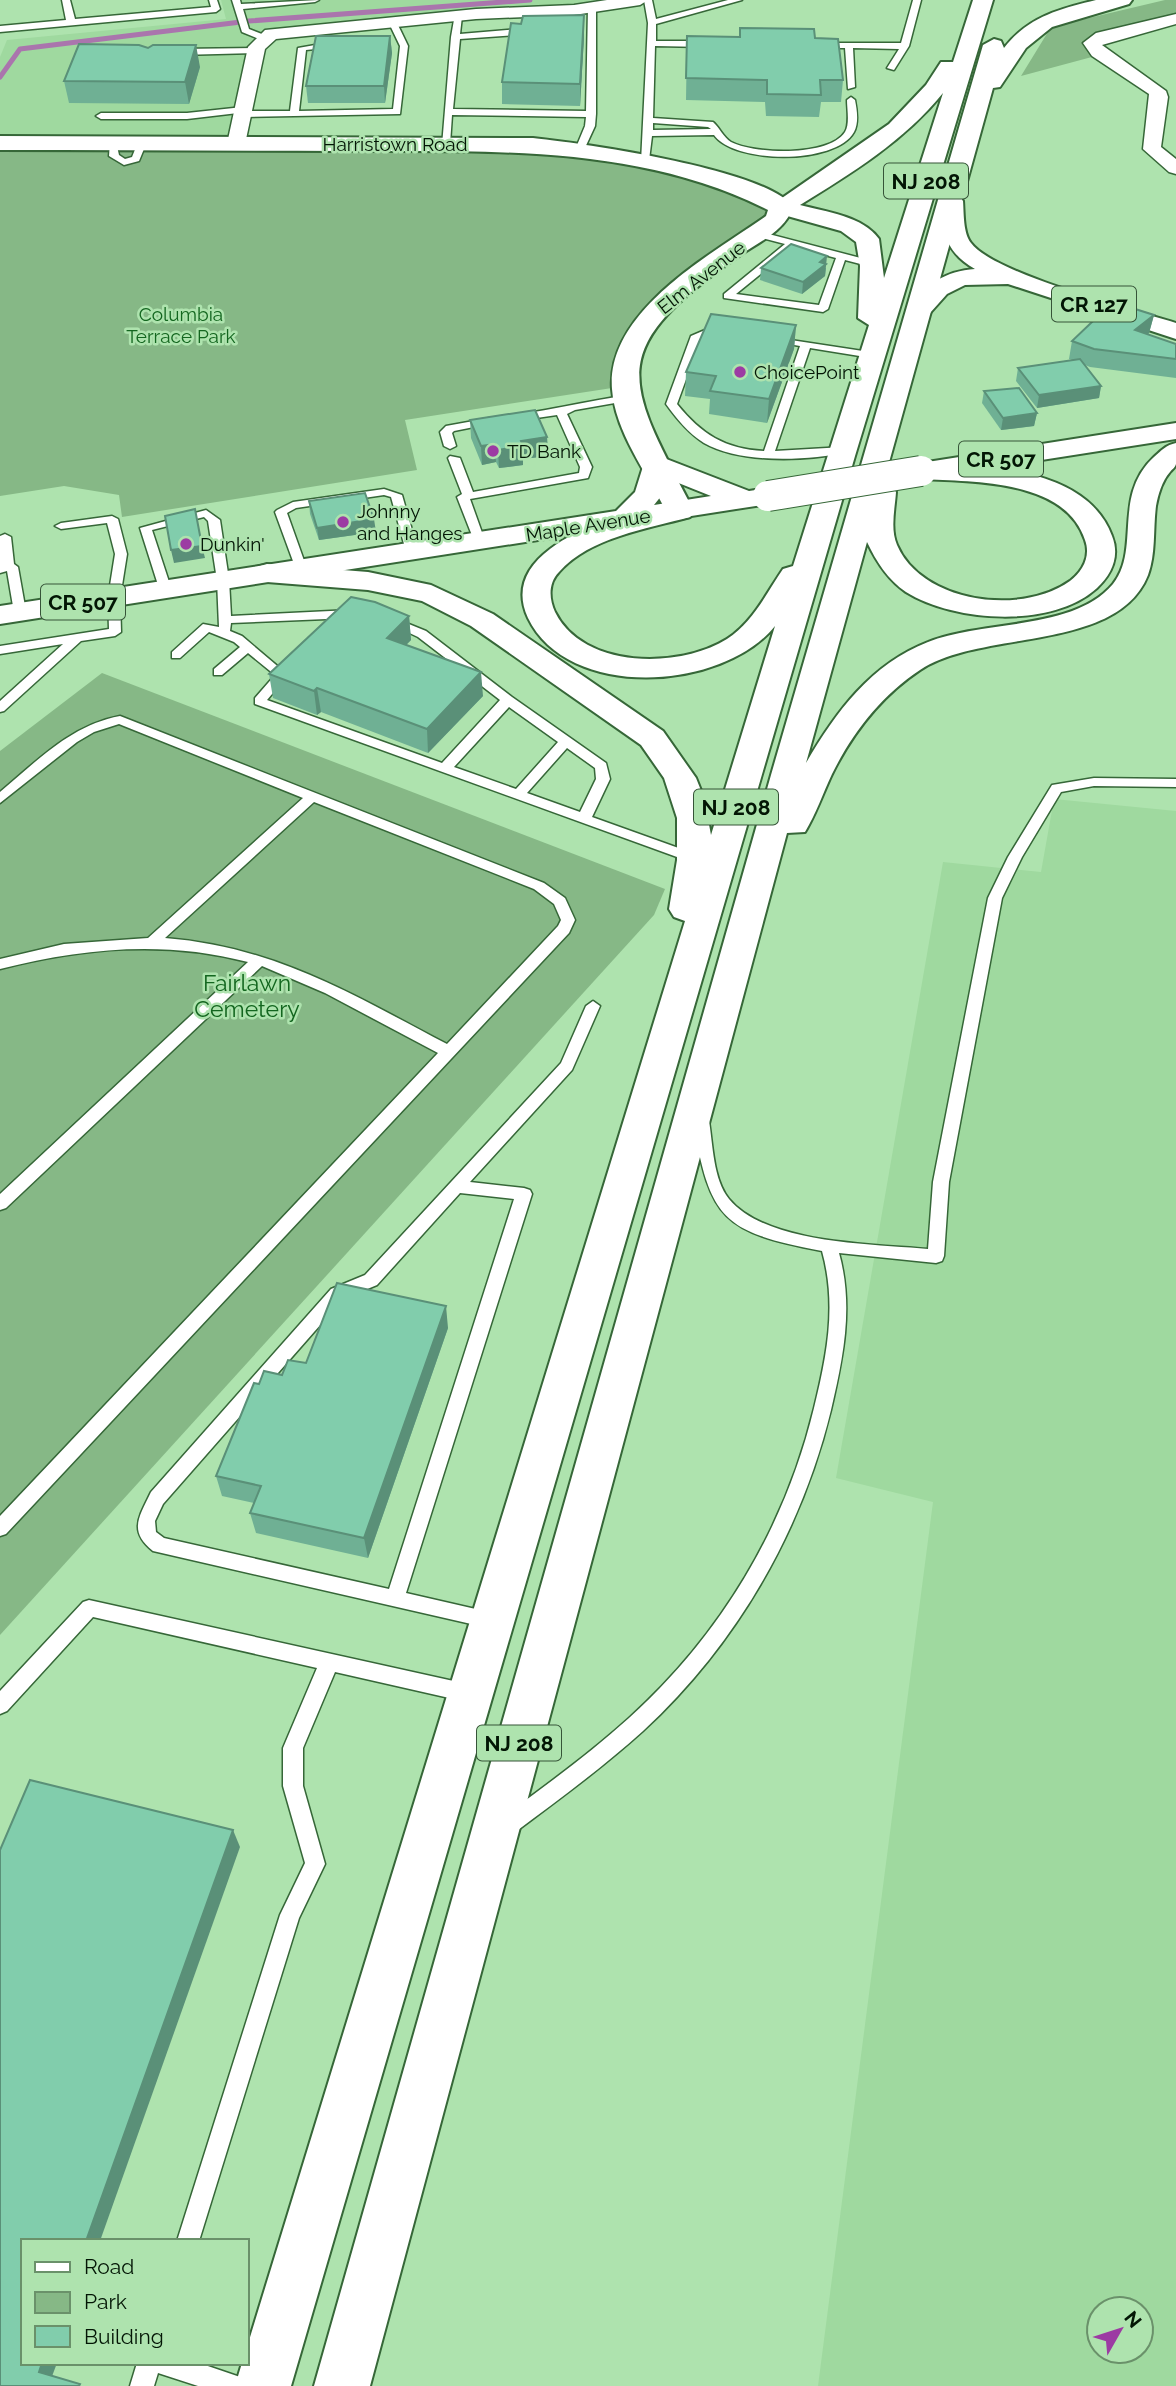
<svg xmlns="http://www.w3.org/2000/svg" width="1176" height="2386" font-family="Raleway,sans-serif">
<rect width="100%" height="100%" fill="#aee3ae"/>
<!-- built -->
<g fill="#9fd99f" fill-rule="evenodd">
<path d="M221,0H640L264,38L236,144L0,143V57L7,40L226,19Z"/>
<path d="M1054,799L1176,811V2386H818L933,1502L836,1478L943,862L1041,872ZM1099,2309H1141V2351H1099Z"/>
</g>
<!-- green -->
<g fill="#86b886">
<path d="M1165,0H1176V19L1095,39L1103,54L1021,76L1051,27Z"/>
<path d="M42,143L599,152L781,207L655,311L625,386L405,420L417,470L122,517L119,495L64,486L0,496V149Z"/>
<path d="M102,673L665,889L654,915L0,1635V751Z"/>
</g>
<g fill="none" stroke-linecap="round" stroke-linejoin="round">
<!-- stream -->
<path stroke="#aa75ad" stroke-width="5" d="M0,77L20,49L249,21L530,0"/>
<defs>
<g id="lane">
<path d="M62,0H70L75,19L211,7L209,0H217L220,9L216,12L0,32V26L66,20Z"/>
<path d="M232,0H240L241,4L319,0L315,2L243,9L249,29L267,36V40L264,41L242,32Z"/>
<path d="M644,0H652L656,19L728,0H742L656,24V41H705L709,44L705,47L655,46L653,118L713,122C720,128 723,137 731,142C754,154 829,157 845,132C850,124 847,109 847,100L851,97L855,100C857,110 859,123 854,132C836,165 734,164 714,135L652,136L649,160L641,162L648,23ZM653,123L708,127L711,129L653,130Z"/>
<path d="M913,0H921L909,46L894,70L887,68L899,49L853,48L855,87L848,89L845,48H819L816,47V43H901Z"/>
<path d="M592,4L596,7V114L595,126L583,152L575,150L585,126L586,117L452,115L450,144L442,146L451,37L455,14L462,16L460,34L529,28L533,31L529,34L460,39L453,109L586,111L588,7Z"/>
<path d="M392,18L396,21L408,46L400,114L242,117L238,113L187,119H101L96,116L101,113H187L243,107L247,111H290L298,48L332,42L335,43V47L306,50L299,111L393,109L400,46L388,21Z"/>
<path d="M260,48V52L257,53L179,55L175,52L179,49Z"/>
<path d="M110,142H116L119,155L125,159L132,157L138,142L146,144L139,161L124,165L109,156Z"/>
<path d="M757,231L876,262L877,264L872,267L845,260L828,309L823,312L724,298V294L785,244L754,236L752,234ZM794,247L836,258L819,305L736,294Z"/>
<path d="M712,327L730,332L725,335L713,333L701,338L677,404C701,434 725,449 764,451L800,346L771,341V337L876,353V357L872,358L810,348L775,451L844,447L848,448V452C807,461 741,464 704,443C688,433 676,418 666,404L691,336Z"/>
<path d="M628,395L633,398L632,400L575,410L567,414L592,467L588,478L470,499L485,541L479,545L475,543L457,497L462,494L448,458L450,456L460,458L473,492L579,473L580,467L557,415L516,421L511,418L516,415C554,409 590,401 628,395Z"/>
<path d="M490,418L495,421L494,423L454,431L452,433L456,446L450,449L444,446L440,432L446,426Z"/>
<path d="M384,489L402,495L418,551L416,553H408L406,551L391,497L384,495L296,508L287,513L307,569L305,572H297L275,512L277,510L293,502Z"/>
<path d="M206,510L220,520L229,580L231,616L351,610L357,614L351,618L231,623L230,631L242,636L288,675L267,700L442,763L500,700L418,637L384,621L390,617L394,618L426,631L512,697L606,763L610,779L592,817L698,855L700,858L698,861H688L255,704V698L275,675L248,653L222,675H214V669L240,647L234,642L209,632L180,658H172V652L203,624L219,627L217,580L208,521L204,517L152,530L171,588L165,592L159,588L140,528ZM509,707L558,742L516,789L454,767ZM567,748L595,768L596,779L580,812L527,793Z"/>
<path d="M112,516L118,519L127,554L120,598L121,632L115,636L81,641L4,711L0,712V701L63,644L0,654V646L109,629L108,598L115,554L107,523L61,529L55,526L61,523Z"/>
<path d="M5,534L11,537L14,564L18,567L26,612L20,616L14,612L7,571L0,573V536Z"/>
<path d="M120,716L544,883L565,898L575,920L569,933L6,1534L0,1536V1516L438,1053L325,993L262,966L6,1208L0,1210V1194L248,962C164,940 83,948 0,969V959L64,944L148,938L303,798L119,724L94,732L77,742L0,803V792C37,761 71,725 120,716ZM314,802L534,889L554,904L561,920L558,926L447,1044C351,994 276,947 165,938Z"/>
<path d="M1094,778L1176,779V787L1094,786L1061,792L1022,857L1002,898L949,1182L944,1256L942,1261L936,1263L839,1253C854,1307 843,1358 831,1410C801,1533 736,1645 643,1731C602,1768 558,1800 514,1833L507,1836L500,1833L497,1826L500,1819C544,1787 589,1754 629,1718C721,1635 785,1528 814,1408C827,1355 837,1305 822,1251C723,1232 710,1220 693,1121L696,1117L701,1115L709,1121C713,1145 713,1179 729,1199C766,1244 874,1244 928,1249L933,1182L988,898L1008,857L1052,785Z"/>
<path d="M593,1001L600,1006L572,1070L470,1182L524,1188L530,1190L532,1194L406,1593L493,1613L500,1615L502,1621L500,1627L493,1629L153,1551C128,1531 139,1517 151,1492L331,1289L365,1275L561,1063L586,1006ZM460,1193L514,1199L389,1589L164,1538L156,1532L155,1521L163,1504L343,1299L377,1285Z"/>
<path d="M89,1600L467,1684L474,1687L476,1693L474,1699L467,1702L335,1672L303,1748V1786L325,1864L299,1918L199,2241H177L280,1915L305,1863L283,1786V1748L317,1668L93,1617L7,1711L0,1714V1691L83,1602Z"/>
<path d="M137,2363H199L243,2378L247,2386H198L158,2373L154,2386H130Z"/>
</g>
<g id="street">
<path d="M607,0H648L640,5L574,15L476,19L276,39L265,49L245,144L236,150L227,144L248,47L265,30L476,9L574,5Z"/>
<path d="M1176,14V24L1102,45L1166,91L1168,97L1161,147L1176,159V174L1169,172L1143,149L1149,94L1092,56L1083,43L1096,33Z"/>
</g>
<path id="secondary" d="M0,136L533,138C581,143 767,169 793,207C785,231 759,242 739,256C603,351 625,379 694,511L690,517L680,519L670,517L666,511C647,473 615,432 612,389C606,311 712,254 766,216L768,210C635,143 486,152 341,151C227,151 114,150 0,150Z"/>
<g id="primary">
<path d="M951,194L959,196L963,201C964,213 963,233 971,243C994,274 1135,310 1176,323V339L1008,284L965,285L947,294L930,313H912L908,308C925,284 946,271 975,269C946,253 942,231 939,201L943,196Z"/>
<path d="M1176,423V439L921,479L911,477L907,471L911,465L921,463Z"/>
<path d="M656,455L749,491L768,488L778,490L782,496L778,502L768,504L0,624V606L616,511L635,492L646,457ZM666,478L711,496L654,505L662,495Z"/>
</g>
<g id="highway">
<path d="M973,0H993L855,456L291,2386H235L242,2363H247V2347L685,921L674,917L669,909L677,860V818L664,778L641,745L471,626L422,601L368,590L267,582L257,579L252,573L257,567L267,564L368,572L431,585L493,614L663,731L696,778L704,798L711,835L775,626C723,691 568,701 528,618C515,590 526,567 550,549C584,523 630,516 670,505L680,503L690,505L694,511L690,517C647,529 590,537 559,572C548,583 549,599 555,612C583,669 679,669 727,639C753,622 766,594 783,569L793,566L869,325L858,318L860,266L856,242L841,231L773,212L769,207L889,124L926,85L941,62H953ZM943,93L884,278L879,239C863,216 826,212 800,205C852,173 904,141 943,93Z"/>
<path d="M1096,0H1132L1129,4L1052,27L1026,48L1000,87L993,88L883,484L892,486L896,492C895,508 890,529 897,545C922,603 1021,616 1070,581C1083,571 1091,556 1085,540C1065,479 973,482 921,479L911,477L907,471L911,465L921,463C984,466 1086,466 1112,536C1120,556 1112,574 1097,588C1052,629 954,622 906,592C888,580 876,561 867,542L806,763C836,712 871,664 928,642C981,620 1074,631 1113,584C1141,549 1112,496 1154,457C1162,450 1166,445 1176,443C1176,449 1176,458 1176,464C1175,468 1172,469 1170,472C1162,481 1158,495 1156,506C1153,529 1156,553 1148,575C1117,653 981,629 920,670C881,696 853,732 832,774C823,793 816,814 805,832L787,833L370,2386H314L771,775L983,45L994,39L1001,41L1004,48C1028,17 1059,9 1096,0Z"/>
</g>
</defs>
<!-- lane casing -->
<use href="#lane" stroke="#366738" stroke-width="3"/>
<!-- street casing -->
<use href="#street" stroke="#366738" stroke-width="3"/>
<!-- secondary casing -->
<use href="#secondary" stroke="#366738" stroke-width="4"/>
<!-- primary casing -->
<use href="#primary" stroke="#366738" stroke-width="4"/>
<!-- highway casing -->
<use href="#highway" stroke="#366738" stroke-width="4"/>
<!-- lane -->
<use href="#lane" fill="#fff" fill-rule="evenodd"/>
<!-- street -->
<use href="#street" fill="#fff" fill-rule="evenodd"/>
<!-- secondary -->
<use href="#secondary" fill="#fff" fill-rule="evenodd"/>
<!-- primary -->
<use href="#primary" fill="#fff" fill-rule="evenodd"/>
<!-- highway -->
<use href="#highway" fill="#fff" fill-rule="evenodd"/>
<defs>
<path id="primary-bridge" d="M768,496L921,471"/>
</defs>
<!-- primary-bridge casing -->
<use href="#primary-bridge" stroke="#366738" stroke-width="32" stroke-linecap="butt"/>
<!-- primary-bridge -->
<use href="#primary-bridge" stroke="#fff" stroke-width="30"/>
</g>
<!-- wall -->
<g fill="#6fb094">
<path d="M740,28L815,38L843,80L841,102H821L819,117L766,116L765,102L686,100L687,36L739,37Z"/>
<path d="M390,36L392,53L385,103H308L306,86Z"/>
<path d="M584,37L580,106L502,104V82Z"/>
<path d="M200,67L189,104L69,103L64,81Z"/>
<path d="M761,268H826L825,276L802,294L760,280Z"/>
<path d="M1154,315L1149,333L1148,335L1176,344V378L1090,367L1085,365L1101,386L1099,398L1037,408L1016,381L1018,368L1072,360L1069,359L1072,341Z"/>
<path d="M796,325L794,349L767,423L709,414L710,399L685,396L686,372Z"/>
<path d="M984,391L1037,413L1034,426L1001,430L982,403Z"/>
<path d="M470,420L547,437L548,456L523,459V465L499,468L496,462L482,465L471,438Z"/>
<path d="M309,501L376,532L319,540L310,514Z"/>
<path d="M409,616L411,640L406,645L483,696L428,753L321,712L317,715L273,698L269,674Z"/>
<path d="M448,1328L368,1558L256,1533L250,1513L254,1503L222,1496L216,1476L282,1375L306,1363Z"/>
</g>
<!-- shaded-wall -->
<g fill="#5a9078">
<path d="M584,15V37L580,106V84Z"/>
<path d="M390,36L392,53L385,103L384,86Z"/>
<path d="M196,45L200,67L189,104L185,82Z"/>
<path d="M827,256L825,276L802,294L803,282L820,262Z"/>
<path d="M1154,315L1149,333L1131,348L1135,330Z"/>
<path d="M796,325L794,349L767,423L769,399Z"/>
<path d="M1101,386L1099,398L1037,408L1039,395Z"/>
<path d="M1037,413L1034,426L1001,430L1003,418Z"/>
<path d="M547,437L548,456L523,459V465L499,468L498,450L521,441Z"/>
<path d="M495,444L496,462L482,465L481,446Z"/>
<path d="M374,519L376,532L319,540L317,528Z"/>
<path d="M202,546L205,558L174,563L171,550Z"/>
<path d="M409,616L411,640L389,662L387,638Z"/>
<path d="M481,672L483,696L428,753L427,729Z"/>
<path d="M317,688L321,712L317,715L314,691Z"/>
<path d="M446,1306L448,1328L368,1558L364,1538Z"/>
<path d="M233,1830L240,1847L100,2241H86Z"/>
<path d="M42,2363H57L51,2379L39,2372Z"/>
</g>
<!-- building -->
<g fill="#81cdac" stroke="#5a9078" stroke-width="2">
<path d="M584,15L580,84L502,82L511,23L521,24L523,16Z"/>
<path d="M740,28L814,29L815,38L838,39L843,80H820L821,95L767,94V80L686,78L687,36L740,37Z"/>
<path d="M316,36H390L384,86H306Z"/>
<path d="M79,44L139,45L148,48L153,45H196L185,82L64,81Z"/>
<path d="M791,244L827,256L820,262L826,264L803,282L761,268Z"/>
<path d="M1113,302L1154,315L1135,330L1176,344V359L1094,349L1072,341Z"/>
<path d="M711,314L796,325L769,399L710,391L716,376L686,372Z"/>
<path d="M1080,359L1101,386L1039,395L1018,368Z"/>
<path d="M1019,388L1037,413L1003,418L984,391Z"/>
<path d="M535,410L547,437L521,441L523,446L498,450L495,444L481,446L470,420Z"/>
<path d="M365,493L374,519L317,528L309,501Z"/>
<path d="M195,509L202,546L171,550L165,516Z"/>
<path d="M351,597L375,602L409,616L387,638L481,672L427,729L317,688L314,691L269,674Z"/>
<path d="M337,1283L446,1306L364,1538L250,1513L261,1486L216,1476L254,1383L259,1384L264,1371L282,1375L288,1360L306,1363Z"/>
<path d="M30,1780L233,1830L86,2241H23V2363H42L39,2372L80,2384L79,2386H0V1850Z"/>
</g>
<!-- markers -->
<g fill="#9c3ba3" stroke="#aee3ae" stroke-width="2.5">
<circle cx="740" cy="372" r="7"/>
<circle cx="493" cy="451" r="7"/>
<circle cx="343" cy="522" r="7"/>
<circle cx="186" cy="544" r="7"/>
</g>
<g text-anchor="middle" dominant-baseline="central" stroke-width="5" stroke-linejoin="round" paint-order="stroke">
<!-- far-street labels -->
<g font-size="19" fill="#031605" stroke="#aee3ae">
<text x="395" y="144">Harristown Road</text>
<text transform="translate(701 277) rotate(-38)">Elm Avenue</text>
<text transform="translate(588 525) rotate(-9)">Maple Avenue</text>
</g>
<!-- far-park labels -->
<g font-size="19" fill="#13661f" stroke="#aee3ae">
<text x="181" y="314">Columbia<tspan x="181" dy="22">Terrace Park</tspan></text>
</g>
<!-- far-poi labels -->
<g font-size="19" fill="#031605" stroke="#aee3ae" text-anchor="start">
<text x="754" y="372">ChoicePoint</text>
<text x="507" y="451">TD Bank</text>
<text x="357" y="511">Johnny<tspan x="357" dy="22">and Hanges</tspan></text>
<text x="200" y="544">Dunkin'</text>
</g>
<!-- shield labels -->
<g fill="#aee3ae" stroke="#365438" stroke-width="2">
<rect x="884" y="163.5" width="84" height="35" rx="5"/>
<rect x="1052" y="286.5" width="84" height="35" rx="5"/>
<rect x="959" y="441.5" width="84" height="35" rx="5"/>
<rect x="41" y="584.5" width="84" height="35" rx="5"/>
<rect x="694" y="789.5" width="84" height="35" rx="5"/>
<rect x="477" y="1725.5" width="84" height="35" rx="5"/>
</g>
<g font-size="21" font-weight="bold" fill="#031605">
<text x="926" y="181">NJ 208</text>
<text x="1094" y="304">CR 127</text>
<text x="1001" y="459">CR 507</text>
<text x="83" y="602">CR 507</text>
<text x="736" y="807">NJ 208</text>
<text x="519" y="1743">NJ 208</text>
</g>
<!-- park labels -->
<g font-size="23" fill="#13661f" stroke="#aee3ae">
<text x="247" y="982">Fairlawn<tspan x="247" dy="26">Cemetery</tspan></text>
</g>
</g>
<!-- legend -->
<rect x="21" y="2239" width="228" height="126" fill="#aee3ae" stroke="#6a916a" stroke-width="2"/>
<rect x="35" y="2262" width="35" height="10" fill="#ffffff" stroke="#6a916a" stroke-width="2"/>
<text x="84" y="2274" font-size="21" fill="#031605">Road</text>
<rect x="35" y="2292" width="35" height="21" fill="#86b886" stroke="#6a916a" stroke-width="2"/>
<text x="84" y="2309" font-size="21" fill="#031605">Park</text>
<rect x="35" y="2326" width="35" height="21" fill="#81cdac" stroke="#6a916a" stroke-width="2"/>
<text x="84" y="2344" font-size="21" fill="#031605">Building</text>
<!-- north arrow -->
<g transform="translate(1120 2330) rotate(51)"><circle r="33" fill="#aee3ae" stroke="#6a916a" stroke-width="2"/>
<path d="M0-5L12 26L0 18L-12 26Z" fill="#9c3ba3"/>
<text y="-10" font-size="19" font-weight="bold" text-anchor="middle" fill="#031605">N</text>
</g>
</svg>
